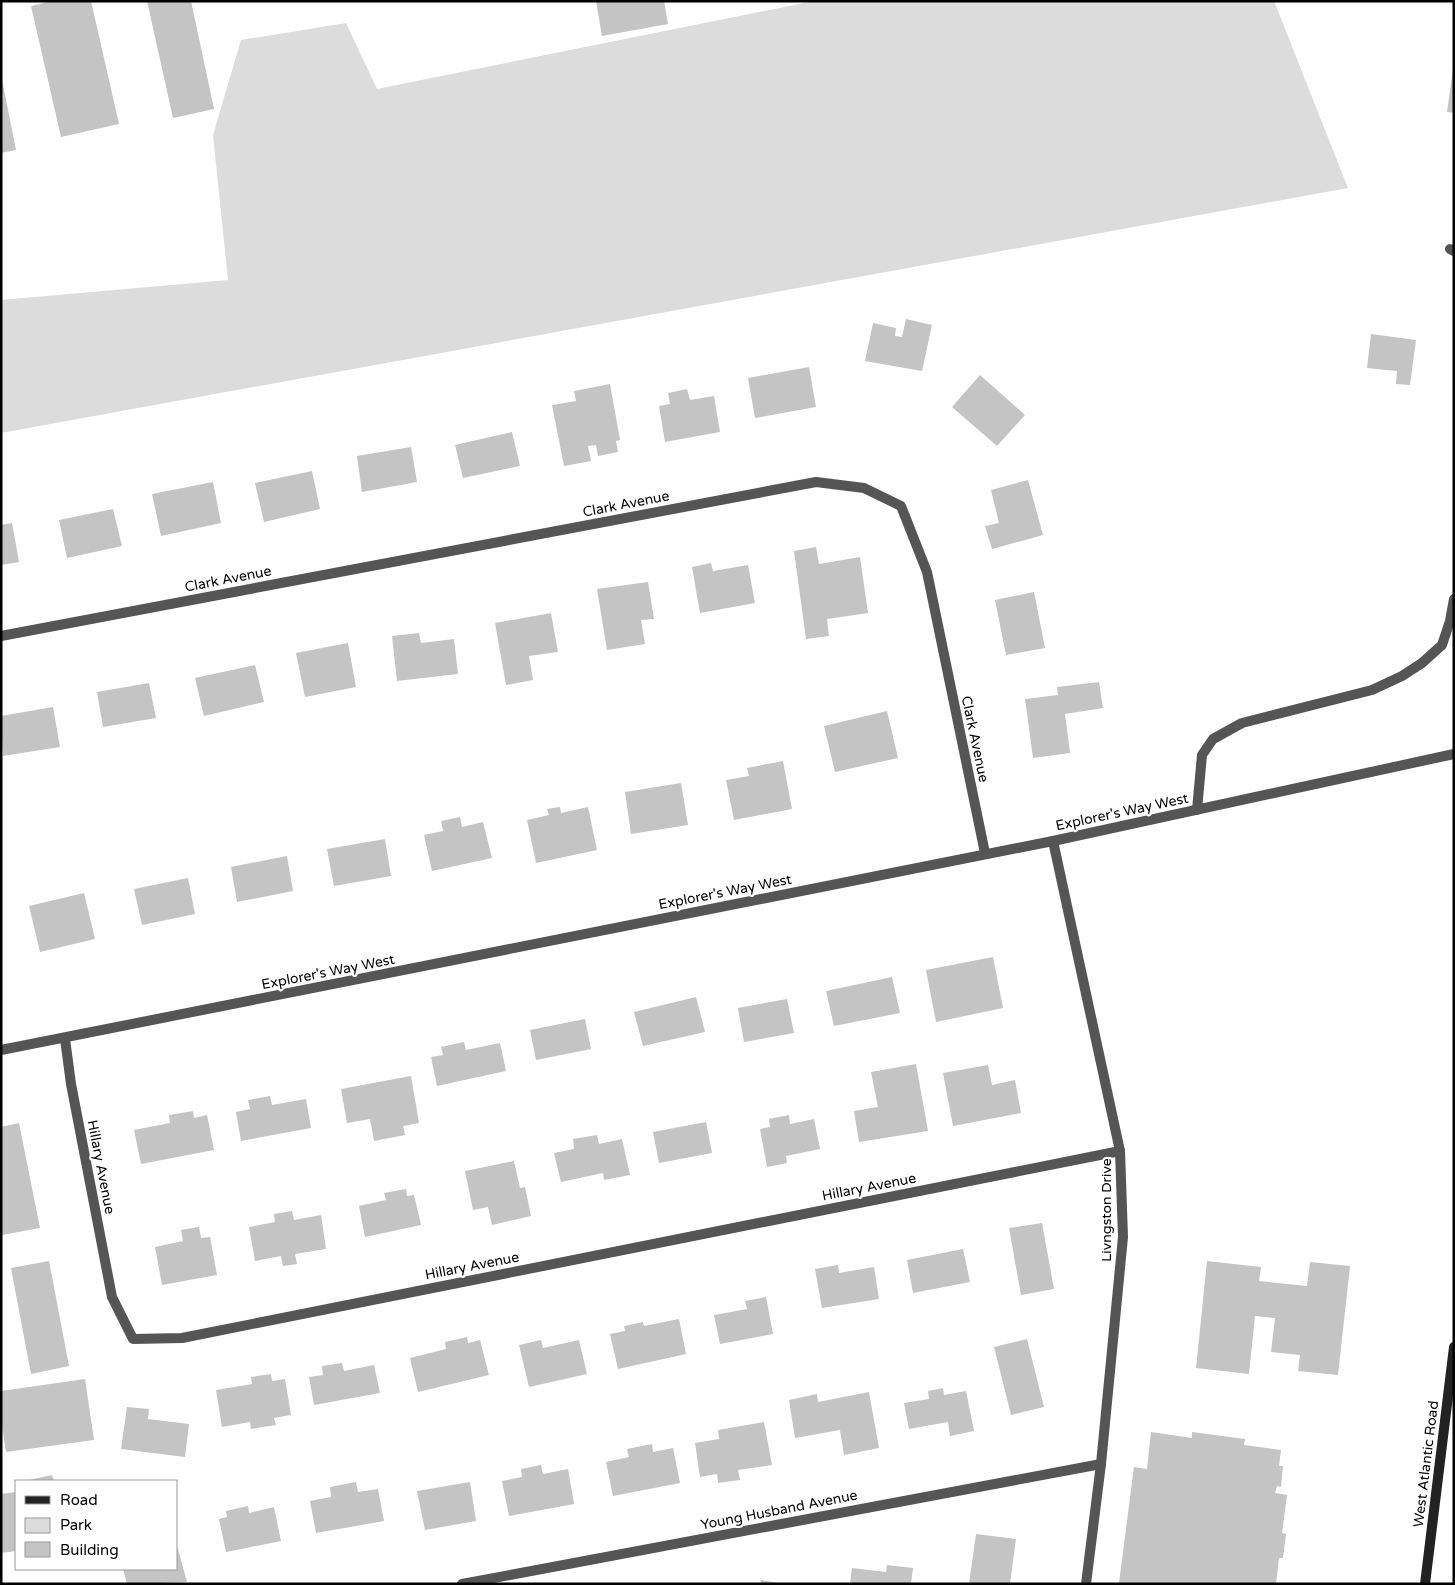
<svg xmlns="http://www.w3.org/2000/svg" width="1455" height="1585" font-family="'Varela Round',sans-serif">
<rect width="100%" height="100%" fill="#fff"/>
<!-- green -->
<path fill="#dcdcdc" d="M814,1H1274L1348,188L1,433V300L228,280L213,135L241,40L346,23L377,89Z"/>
<!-- building -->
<g fill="#c4c4c4">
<path d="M52,1H91L119,124L61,137L31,6Z"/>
<path d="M147,1H191L214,109L173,118Z"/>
<path d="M596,1H664L668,24L602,36Z"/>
<path d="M1453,69H1454V113L1447,112Z"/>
<path d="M1,75L16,150L1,153Z"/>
<path d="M906,319L932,325L922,371L865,361L873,323L896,328L895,336L902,337Z"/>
<path d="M1371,334L1416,340L1410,385L1396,384L1397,371L1367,368Z"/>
<path d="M809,367L816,407L755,418L748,378Z"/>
<path d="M980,375L1025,415L997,446L952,407Z"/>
<path d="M610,384L620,440L616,441L618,452L598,456L596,445L588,446L591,461L564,466L552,405L576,401L574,391Z"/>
<path d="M687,389L690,400L714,396L720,432L665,442L659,406L670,404L668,393Z"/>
<path d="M512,432L520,466L463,478L455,445Z"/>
<path d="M411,447L417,482L362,492L357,456Z"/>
<path d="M312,471L320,509L264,522L255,483Z"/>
<path d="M1028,480L1043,535L992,549L985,526L999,523L991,490Z"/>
<path d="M213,482L221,523L161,536L152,494Z"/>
<path d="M113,509L122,546L67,558L59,520Z"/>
<path d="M12,523L19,562L1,565V525Z"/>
<path d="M816,547L819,564L860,557L868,613L827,619L829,636L806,639L794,551Z"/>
<path d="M711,563L713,571L748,565L755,603L700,613L692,567Z"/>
<path d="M648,582L654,619L641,620L645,644L607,650L597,589Z"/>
<path d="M1034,592L1045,648L1006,655L995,600Z"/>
<path d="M551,613L558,652L529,656L533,680L506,685L495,623Z"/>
<path d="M419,633L421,643L454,639L458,674L397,681L392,636Z"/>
<path d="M348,643L356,687L305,697L296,653Z"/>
<path d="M255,665L264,702L204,716L195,678Z"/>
<path d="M1099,682L1103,708L1065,714L1070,753L1033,758L1025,699L1058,695L1057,687Z"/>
<path d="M149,683L156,718L103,727L97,692Z"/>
<path d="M53,707L60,747L3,756L1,716Z"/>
<path d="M887,711L898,758L835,772L824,726Z"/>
<path d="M783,761L792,809L734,820L726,780L749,776L747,768Z"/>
<path d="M681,783L688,825L631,834L625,792Z"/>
<path d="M560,807L561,813L588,807L597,850L536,863L527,820L549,815L547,809Z"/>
<path d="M460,817L462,827L483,822L492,858L432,871L424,835L443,831L441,821Z"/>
<path d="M385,839L391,876L334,886L327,849Z"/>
<path d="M287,856L293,891L237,902L231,867Z"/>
<path d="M188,878L195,914L142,925L134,889Z"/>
<path d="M84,893L95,939L40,952L29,906Z"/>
<path d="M993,957L1003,1008L936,1022L926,970Z"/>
<path d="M892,977L900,1013L834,1026L826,991Z"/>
<path d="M696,997L705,1032L643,1046L634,1012Z"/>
<path d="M787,999L794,1033L744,1042L738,1008Z"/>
<path d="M585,1019L591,1049L536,1060L530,1030Z"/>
<path d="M464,1042L466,1050L500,1043L506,1071L437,1086L431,1057L443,1055L441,1047Z"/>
<path d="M916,1064L928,1131L859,1142L854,1111L878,1107L871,1072Z"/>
<path d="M988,1065L992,1085L1015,1080L1021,1113L953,1126L943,1073Z"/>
<path d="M411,1076L419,1123L403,1126L405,1135L374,1141L370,1119L347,1123L341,1089Z"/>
<path d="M270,1096L272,1105L306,1099L311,1128L241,1141L236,1112L250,1109L248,1100Z"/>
<path d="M193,1111L194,1118L207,1115L214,1150L141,1164L134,1130L170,1123L169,1115Z"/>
<path d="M789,1115L790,1124L814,1119L820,1149L786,1156L787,1163L767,1167L760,1129L770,1127L769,1119Z"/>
<path d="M706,1122L712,1153L659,1163L653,1132Z"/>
<path d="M19,1123L40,1228L2,1235L1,1127Z"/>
<path d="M597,1135L599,1144L622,1139L630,1175L604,1180L603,1173L561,1182L554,1153L574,1149L573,1139Z"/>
<path d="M514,1161L520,1188L525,1187L531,1216L492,1225L488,1207L473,1210L465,1171Z"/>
<path d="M406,1189L407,1196L414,1195L421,1225L365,1237L359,1206L386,1200L384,1193Z"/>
<path d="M292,1211L294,1220L321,1215L326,1249L295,1254L297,1264L283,1266L281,1256L255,1261L249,1227L275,1222L274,1214Z"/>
<path d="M1042,1223L1054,1289L1021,1295L1009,1228Z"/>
<path d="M199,1227L201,1238L210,1237L217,1275L162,1285L155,1247L183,1241L181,1230Z"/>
<path d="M963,1249L970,1282L913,1293L907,1260Z"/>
<path d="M49,1261L69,1366L31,1374L11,1268Z"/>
<path d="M1207,1261L1261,1267L1259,1281L1307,1286L1310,1262L1350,1266L1338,1375L1298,1371L1300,1355L1271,1352L1275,1318L1255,1316L1249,1374L1196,1368Z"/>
<path d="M838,1265L839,1273L874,1267L879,1299L822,1308L815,1269Z"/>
<path d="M766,1297L773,1334L720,1344L714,1315L747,1309L745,1301Z"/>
<path d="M679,1319L686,1354L618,1369L610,1334L625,1331L624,1326L643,1322L644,1326Z"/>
<path d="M467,1337L468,1343L480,1340L489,1375L418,1392L410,1358L446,1349L445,1342Z"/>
<path d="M1027,1339L1044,1407L1011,1415L994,1347Z"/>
<path d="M541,1340L543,1348L579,1340L587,1374L529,1387L519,1345Z"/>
<path d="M342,1363L344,1371L374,1365L380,1393L314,1405L309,1377L323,1375L322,1366Z"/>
<path d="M271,1374L272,1381L285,1379L291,1415L274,1418L276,1425L251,1429L250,1422L222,1427L216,1390L252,1384L251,1377Z"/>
<path d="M85,1379L94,1440L6,1452L1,1419V1391Z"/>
<path d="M943,1388L944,1395L966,1391L974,1431L950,1436L948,1422L909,1429L904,1403L929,1399L928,1391Z"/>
<path d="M869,1392L879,1448L844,1455L840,1430L795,1438L789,1400L817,1394L818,1402Z"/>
<path d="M127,1407L149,1409L148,1419L189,1424L185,1457L121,1449Z"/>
<path d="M764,1422L772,1465L738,1470L740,1480L718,1483L717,1474L700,1477L695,1443L719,1439L718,1430Z"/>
<path d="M1151,1432L1192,1438V1432L1245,1439L1244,1445L1281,1450L1279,1466H1283L1281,1487L1277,1486L1275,1493L1287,1495L1282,1533L1286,1534L1283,1558H1279L1276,1584L1119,1583L1134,1467L1147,1469Z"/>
<path d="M652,1444L653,1452L673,1448L680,1483L613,1496L606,1462L629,1457L627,1449Z"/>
<path d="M541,1465L543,1474L568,1469L574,1504L509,1516L502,1481L522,1477L521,1469Z"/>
<path d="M52,1475L54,1481H29V1480Z"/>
<path d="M356,1482L358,1492L378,1489L384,1521L316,1533L310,1501L331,1497L330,1487Z"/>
<path d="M470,1482L476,1521L425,1530L417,1491Z"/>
<path d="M16,1492V1551L1,1553V1494Z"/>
<path d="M248,1506L249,1513L274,1507L281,1541L226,1552L219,1519L227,1517L226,1511Z"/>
<path d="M976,1534L1016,1539L1010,1584H969Z"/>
<path d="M176,1542L187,1582L127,1584L123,1569H176Z"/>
<path d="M887,1565L913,1568L911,1584H850L852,1568L886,1572Z"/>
<path d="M761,1580L779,1583L778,1584H760Z"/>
</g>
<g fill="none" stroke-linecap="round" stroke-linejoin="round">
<!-- service -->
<g stroke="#555" stroke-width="10">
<path d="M1450,249L1454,251"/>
<path d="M1197,810L1202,755L1213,739L1242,723L1372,690L1402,676L1422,663L1442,645L1450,621L1454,599"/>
</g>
<!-- minor -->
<g stroke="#555" stroke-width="10">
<path d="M1,636L816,482L864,488L901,506L927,572L985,853"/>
<path d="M1053,841L1120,1151L1123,1237L1101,1464L1086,1584"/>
<path d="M65,1039L71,1084L112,1297L133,1339L182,1338L1120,1151"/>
<path d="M1,1050L1053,841L1454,754"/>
<path d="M462,1584L1101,1464"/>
</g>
<!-- secondary -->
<path stroke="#222" stroke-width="10" d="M1425,1584L1454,1347"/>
</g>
<g text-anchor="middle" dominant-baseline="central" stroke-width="4.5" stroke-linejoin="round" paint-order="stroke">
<!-- street labels -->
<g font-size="14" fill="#000" stroke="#fff">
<text transform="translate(626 504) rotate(-11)">Clark Avenue</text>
<text transform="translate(228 579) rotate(-11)">Clark Avenue</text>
<text transform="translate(975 739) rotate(78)">Clark Avenue</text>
<text transform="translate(1122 812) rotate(-12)">Explorer's Way West</text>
<text transform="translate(725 892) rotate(-11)">Explorer's Way West</text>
<text transform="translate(328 972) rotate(-11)">Explorer's Way West</text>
<text transform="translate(101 1167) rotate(79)">Hillary Avenue</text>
<text transform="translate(869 1187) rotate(-11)">Hillary Avenue</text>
<text transform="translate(1106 1210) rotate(-90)">Livngston Drive</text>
<text transform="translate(472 1266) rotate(-11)">Hillary Avenue</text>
<text transform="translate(1426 1464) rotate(-83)">West Atlantic Road</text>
<text transform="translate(779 1510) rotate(-11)">Young Husband Avenue</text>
</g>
</g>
<!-- border -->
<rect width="1455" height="1585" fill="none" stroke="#000000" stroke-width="5"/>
<!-- legend -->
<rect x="15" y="1480" width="162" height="90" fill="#ffffff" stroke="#999999"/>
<rect x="25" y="1496" width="25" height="8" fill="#222222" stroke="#999999"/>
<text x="60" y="1505" font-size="15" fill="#000000">Road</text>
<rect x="25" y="1518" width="25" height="15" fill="#dcdcdc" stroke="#999999"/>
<text x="60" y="1530" font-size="15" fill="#000000">Park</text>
<rect x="25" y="1542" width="25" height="15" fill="#c4c4c4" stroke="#999999"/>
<text x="60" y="1555" font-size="15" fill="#000000">Building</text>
</svg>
